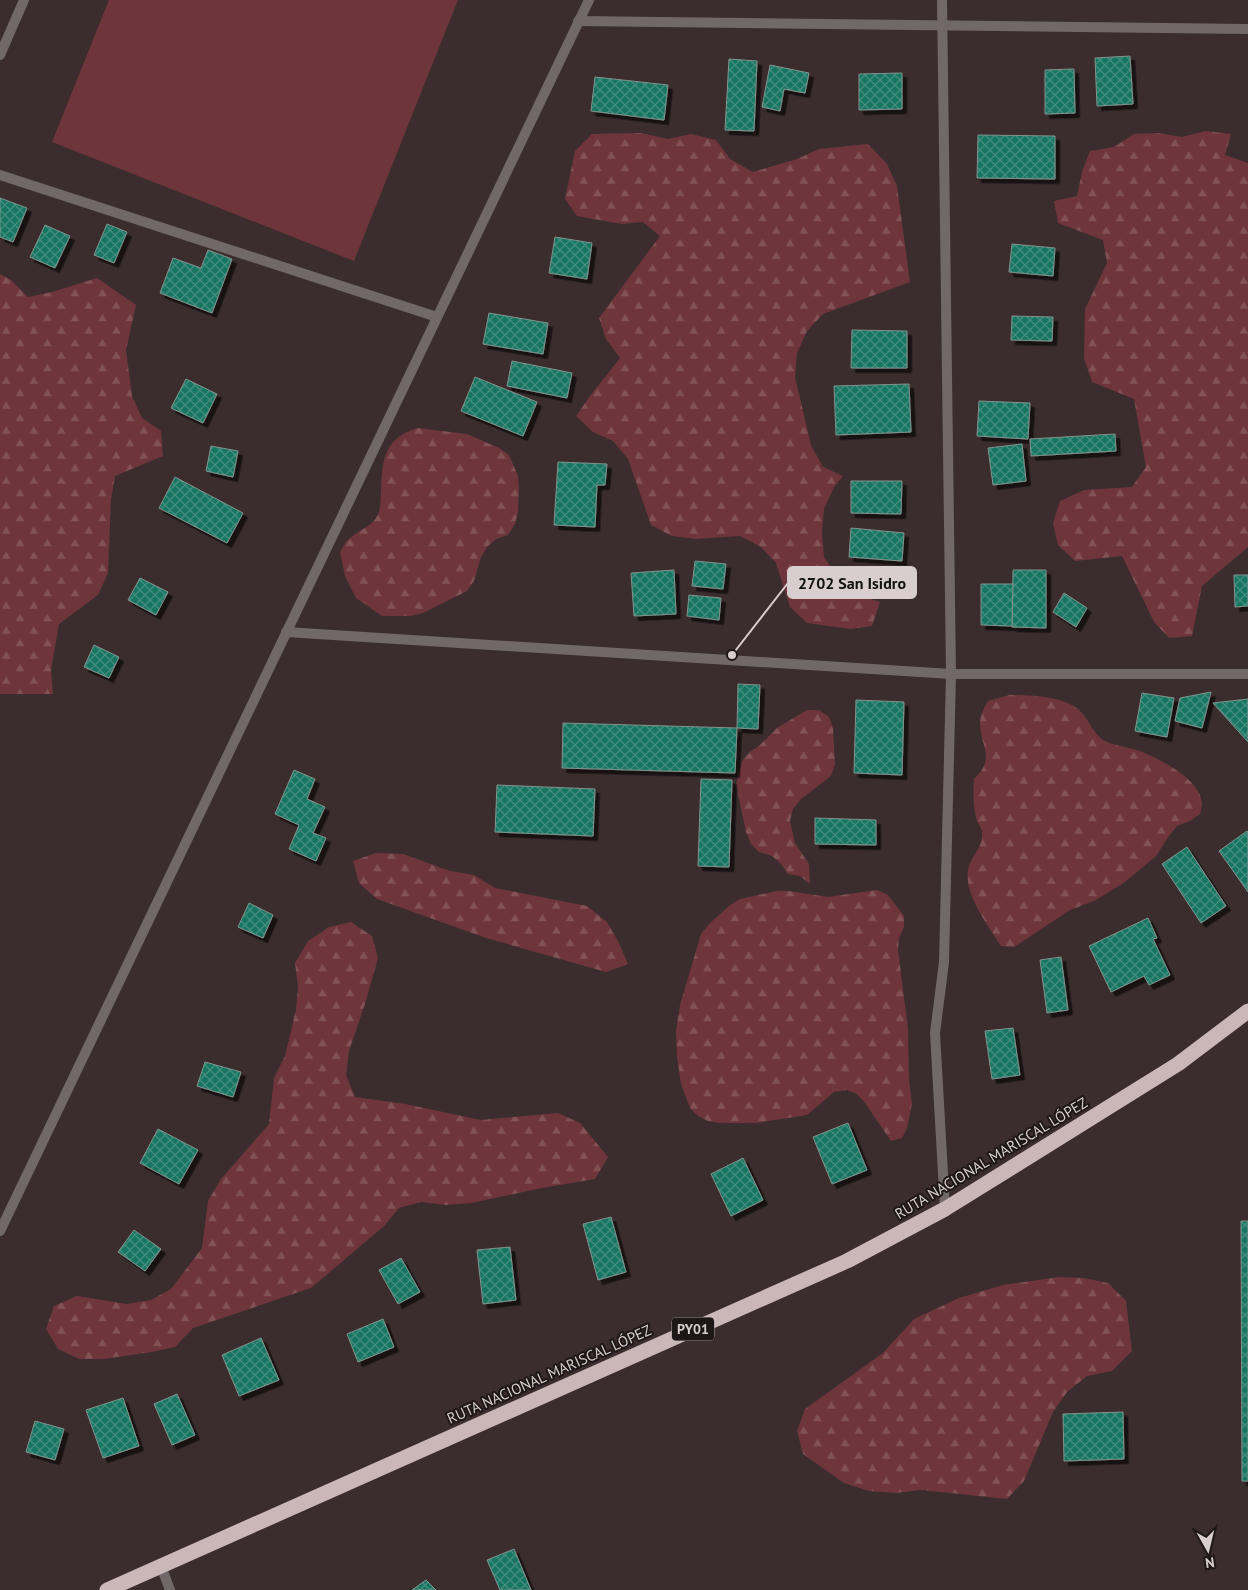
<svg xmlns="http://www.w3.org/2000/svg" width="1248" height="1590" font-family="'PT Sans',sans-serif">
<defs>
<pattern id="forest-firs" width="22" height="20" patternUnits="userSpaceOnUse" patternTransform="scale(1.25)"><rect width="22" height="20" fill="#6e363a"/><path d="M5 1l3.5 6h-7zM16 11l3.5 6h-7z" fill="#825255"/></pattern>
<pattern id="building-cross-hatch" width="8" height="8" patternUnits="userSpaceOnUse" patternTransform="scale(1.25)"><rect width="8" height="8" fill="#187662"/><path d="M0 0l8 8M0 8l8-8" fill="none" stroke="#448e7f"/></pattern>
<filter id="shadow"><feDropShadow dx="4.5" dy="4.5" stdDeviation="0" flood-color="#0009"/></filter>
</defs>
<rect width="100%" height="100%" fill="#3b2c2d"/>
<!-- forest -->
<g fill="url(#forest-firs)">
<path d="M1205,131L1231,134L1225,155L1248,163V547L1202,586L1192,636L1169,638L1154,622L1122,556L1075,561L1058,545L1053,523L1060,501L1084,490L1132,487L1146,467L1134,399L1092,382L1084,358L1085,309L1107,263L1103,240L1058,223L1054,201L1077,196L1082,172L1090,151L1114,147L1134,134L1158,133L1182,137Z"/>
<path d="M641,133L668,139L691,134L716,140L730,159L753,172L797,159L819,149L868,144L887,164L897,186L910,282L823,314L807,331L797,353L795,377L811,445L823,467L843,476L834,487L824,509L822,533L824,557L838,578L856,594L880,602L872,626L851,629L807,623L790,607L776,563L761,547L740,536L696,539L672,536L651,525L628,459L613,441L593,432L576,416L590,396L620,358L606,339L599,318L660,236L643,222L622,224L577,216L565,199L575,151L592,134Z"/>
<path d="M0,274L11,280L28,297L52,292L97,278L136,305L126,350L132,396L142,418L161,431L163,456L115,476L111,500L108,573L98,595L59,624L51,670L53,694H0Z"/>
<path d="M418,428L467,434L499,448L509,455L518,476L519,487L518,512L515,524L508,535L496,539L487,547L481,557L474,581L467,591L423,613L410,616H382L356,598L345,576L340,552C342,549 344,545 346,542C354,532 370,528 376,518C381,511 380,503 381,495C382,463 382,438 418,428Z"/>
<path d="M1010,695C1031,695 1068,696 1082,713C1088,720 1096,736 1103,740C1114,746 1128,747 1140,751C1160,759 1200,779 1202,803C1202,806 1201,811 1200,814L1190,821L1177,826L1169,836L1156,856L1125,882L1094,901L1070,910L1014,947L1001,946C988,925 961,892 969,866C973,854 984,846 982,831C981,828 979,824 977,821C973,808 973,792 974,779C996,758 981,748 980,724C980,715 984,708 988,701Z"/>
<path d="M807,710H819L829,717L833,728L835,765L831,776L801,799L793,809L790,821L795,843L809,864L810,884L800,876L788,874L781,864L772,856L759,852L751,844L746,832L736,784L742,761L750,752L760,745L777,728Z"/>
<path d="M376,853L403,854L450,871L474,875L495,888L587,906L607,922L619,943L628,964L606,972L486,938L377,899L359,883L353,861Z"/>
<path d="M877,890L888,895L904,916V927L899,938L898,950L908,1029L909,1080L912,1104L907,1128L902,1138L891,1141L865,1103L857,1094L847,1090L834,1092L807,1115L756,1123H720L708,1121L698,1116L690,1108L681,1084L677,1057L676,1031L680,1005L701,934L709,924L729,906L740,899L777,891H789L828,897Z"/>
<path d="M351,922L372,936L378,958L365,1004L349,1051L346,1075L355,1097L405,1104L481,1120L558,1113L580,1123L608,1157L595,1179L542,1188L471,1203L446,1205L421,1202L399,1208L384,1226L311,1288L193,1328L175,1347L152,1352L103,1359H79L58,1349L46,1329L54,1306L77,1296L127,1304L151,1300L171,1289L202,1248L208,1201L221,1179L269,1124L274,1078L285,1056L296,1010L298,987L295,963L308,941L329,927Z"/>
<path d="M1059,1277L1084,1278L1108,1283L1126,1301L1132,1351L1112,1371L1087,1376L1067,1392L1053,1412L1024,1481L1007,1499L921,1490L896,1493L869,1491L844,1483L803,1454L797,1431L805,1409L883,1353L914,1319L959,1298L1003,1285Z"/>
</g>
<!-- garden -->
<path fill="#6e363a" d="M109,0H458L354,261L52,142Z"/>
<!-- building -->
<g fill="url(#building-cross-hatch)" stroke="#82948e" filter="url(#shadow)">
<path d="M1130,56L1133,104L1097,106L1095,58Z"/>
<path d="M729,59L757,61L754,131L725,130Z"/>
<path d="M770,65L809,73L805,93L784,89L780,111L762,107Z"/>
<path d="M1074,69L1075,113L1045,114V70Z"/>
<path d="M902,73V109L859,110V74Z"/>
<path d="M595,77L668,85L664,120L591,111Z"/>
<path d="M978,135L1055,136V179L977,178Z"/>
<path d="M0,198L27,208L13,242L0,237Z"/>
<path d="M107,224L127,232L114,263L94,255Z"/>
<path d="M45,225L70,236L55,268L30,257Z"/>
<path d="M555,237L592,243L587,279L549,273Z"/>
<path d="M1012,244L1055,248L1053,276L1009,272Z"/>
<path d="M208,250L232,259L212,313L160,293L173,258L201,268Z"/>
<path d="M489,313L548,323L543,354L483,344Z"/>
<path d="M1012,316L1053,317L1052,341L1011,340Z"/>
<path d="M852,330L907,331V368H851Z"/>
<path d="M512,361L572,373L567,398L507,386Z"/>
<path d="M475,377L537,402L523,436L461,411Z"/>
<path d="M186,379L217,394L203,423L171,408Z"/>
<path d="M909,384L911,432L836,435L834,386Z"/>
<path d="M979,401L1030,403L1028,439L977,436Z"/>
<path d="M1115,434L1116,451L1031,456L1030,439Z"/>
<path d="M1022,444L1026,481L993,485L988,448Z"/>
<path d="M211,446L238,451L233,477L206,471Z"/>
<path d="M558,462L607,464L605,485H597L595,527L554,525Z"/>
<path d="M175,477L243,513L227,543L159,508Z"/>
<path d="M851,481H902L901,514L851,513Z"/>
<path d="M851,528L904,533L902,561L849,557Z"/>
<path d="M695,561L726,564L723,589L692,586Z"/>
<path d="M674,570L676,614L634,616L631,573Z"/>
<path d="M1013,570H1046V628L1012,627Z"/>
<path d="M1234,575H1248V606L1235,607Z"/>
<path d="M140,578L168,592L156,615L128,600Z"/>
<path d="M981,584H1013L1012,626L981,625Z"/>
<path d="M1064,593L1087,608L1076,627L1053,612Z"/>
<path d="M689,595L721,598L719,620L687,616Z"/>
<path d="M94,645L119,657L109,678L84,667Z"/>
<path d="M738,684L760,685L758,729L737,728Z"/>
<path d="M1211,692L1202,728L1175,721L1180,698Z"/>
<path d="M1142,693L1174,698L1167,737L1135,731Z"/>
<path d="M1248,699V742L1213,703Z"/>
<path d="M856,700L904,702L902,775L854,773Z"/>
<path d="M563,723L737,728L735,773L562,768Z"/>
<path d="M294,770L315,779L307,799L325,807L313,833L326,838L316,861L289,849L299,825L275,814Z"/>
<path d="M701,779L732,780L729,867L698,866Z"/>
<path d="M497,785L595,789L593,836L495,832Z"/>
<path d="M815,818L876,820V845L815,844Z"/>
<path d="M1247,831L1248,832V892L1219,851Z"/>
<path d="M1187,847L1226,906L1201,923L1162,864Z"/>
<path d="M249,903L273,915L263,938L238,927Z"/>
<path d="M1148,918L1157,938L1153,939L1170,975L1149,985L1144,976L1111,992L1089,946Z"/>
<path d="M1061,957L1068,1010L1047,1013L1040,960Z"/>
<path d="M1013,1028L1020,1075L992,1079L985,1031Z"/>
<path d="M205,1062L241,1072L233,1097L197,1086Z"/>
<path d="M848,1123L867,1170L832,1184L813,1137Z"/>
<path d="M158,1129L198,1150L179,1184L140,1163Z"/>
<path d="M743,1158L763,1200L731,1216L711,1174Z"/>
<path d="M611,1217L626,1272L598,1280L583,1224Z"/>
<path d="M1241,1221H1248V1481H1242Z"/>
<path d="M134,1230L161,1249L145,1271L118,1252Z"/>
<path d="M510,1247L516,1300L483,1304L477,1250Z"/>
<path d="M401,1258L420,1292L398,1304L379,1270Z"/>
<path d="M383,1319L394,1347L358,1362L347,1334Z"/>
<path d="M261,1338L279,1380L239,1396L222,1355Z"/>
<path d="M177,1394L195,1435L172,1445L154,1404Z"/>
<path d="M123,1398L139,1446L103,1458L86,1410Z"/>
<path d="M1123,1412L1124,1459L1064,1461L1063,1414Z"/>
<path d="M35,1421L64,1429L55,1460L26,1452Z"/>
<path d="M514,1549L531,1590H500L487,1560Z"/>
<path d="M426,1580L436,1590H412Z"/>
</g>
<g fill="none" stroke-linecap="round" stroke-linejoin="round">
<!-- street -->
<g stroke="#716969" stroke-width="10">
<path d="M942,0L951,674L944,962L935,1033L945,1209"/>
<path d="M578,21L1248,29"/>
<path d="M0,55L24,0"/>
<path d="M0,175L437,317"/>
<path d="M286,632L951,674H1248"/>
<path d="M0,1231L589,0"/>
<path d="M161,1566L170,1590"/>
</g>
<!-- highway -->
<path stroke="#cab7b7" stroke-width="15" d="M107,1590L847,1261L945,1209L1178,1064L1248,1011"/>
</g>
<g text-anchor="middle" dominant-baseline="central" stroke-width="4" stroke-linejoin="round" paint-order="stroke">
<!-- shield labels -->
<rect fill="#1e1717" stroke="#a09798" stroke-width="1" x="672" y="1317.5" width="42" height="23" rx="4"/>
<g font-size="14" font-weight="bold" fill="#d8cecf">
<text x="693" y="1329">PY01</text>
</g>
<!-- street labels -->
<g font-size="15" fill="#d8cecf" stroke="#1e1717">
<text transform="translate(991 1158) rotate(-31)">RUTA NACIONAL MARISCAL LÓPEZ</text>
<text transform="translate(549 1374) rotate(-24)">RUTA NACIONAL MARISCAL LÓPEZ</text>
</g>
</g>
<!-- callouts -->
<path fill="none" stroke="#d8cecf" stroke-width="2" d="M732 655L788 583"/>
<circle fill="#d8cecf" stroke="#1e1717" stroke-width="2" cx="732" cy="655" r="5"/>
<rect fill="#d8cecf" stroke="#d8cecf" stroke-width="2" x="788" y="567" width="128" height="31" rx="5"/>
<g font-size="16" text-anchor="middle" font-weight="bold" fill="#111">
<text x="852" y="589">2702 San Isidro</text>
</g>
<!-- north arrow -->
<g transform="translate(1208 1550) rotate(172)" stroke="#1e1717" stroke-width="4" paint-order="stroke">
<path d="M0-4L9 19L0 12L-9 19Z" fill="#d8cecf"/>
<text y="-8" font-size="14" font-weight="bold" text-anchor="middle" fill="#d8cecf">N</text>
</g>
</svg>
